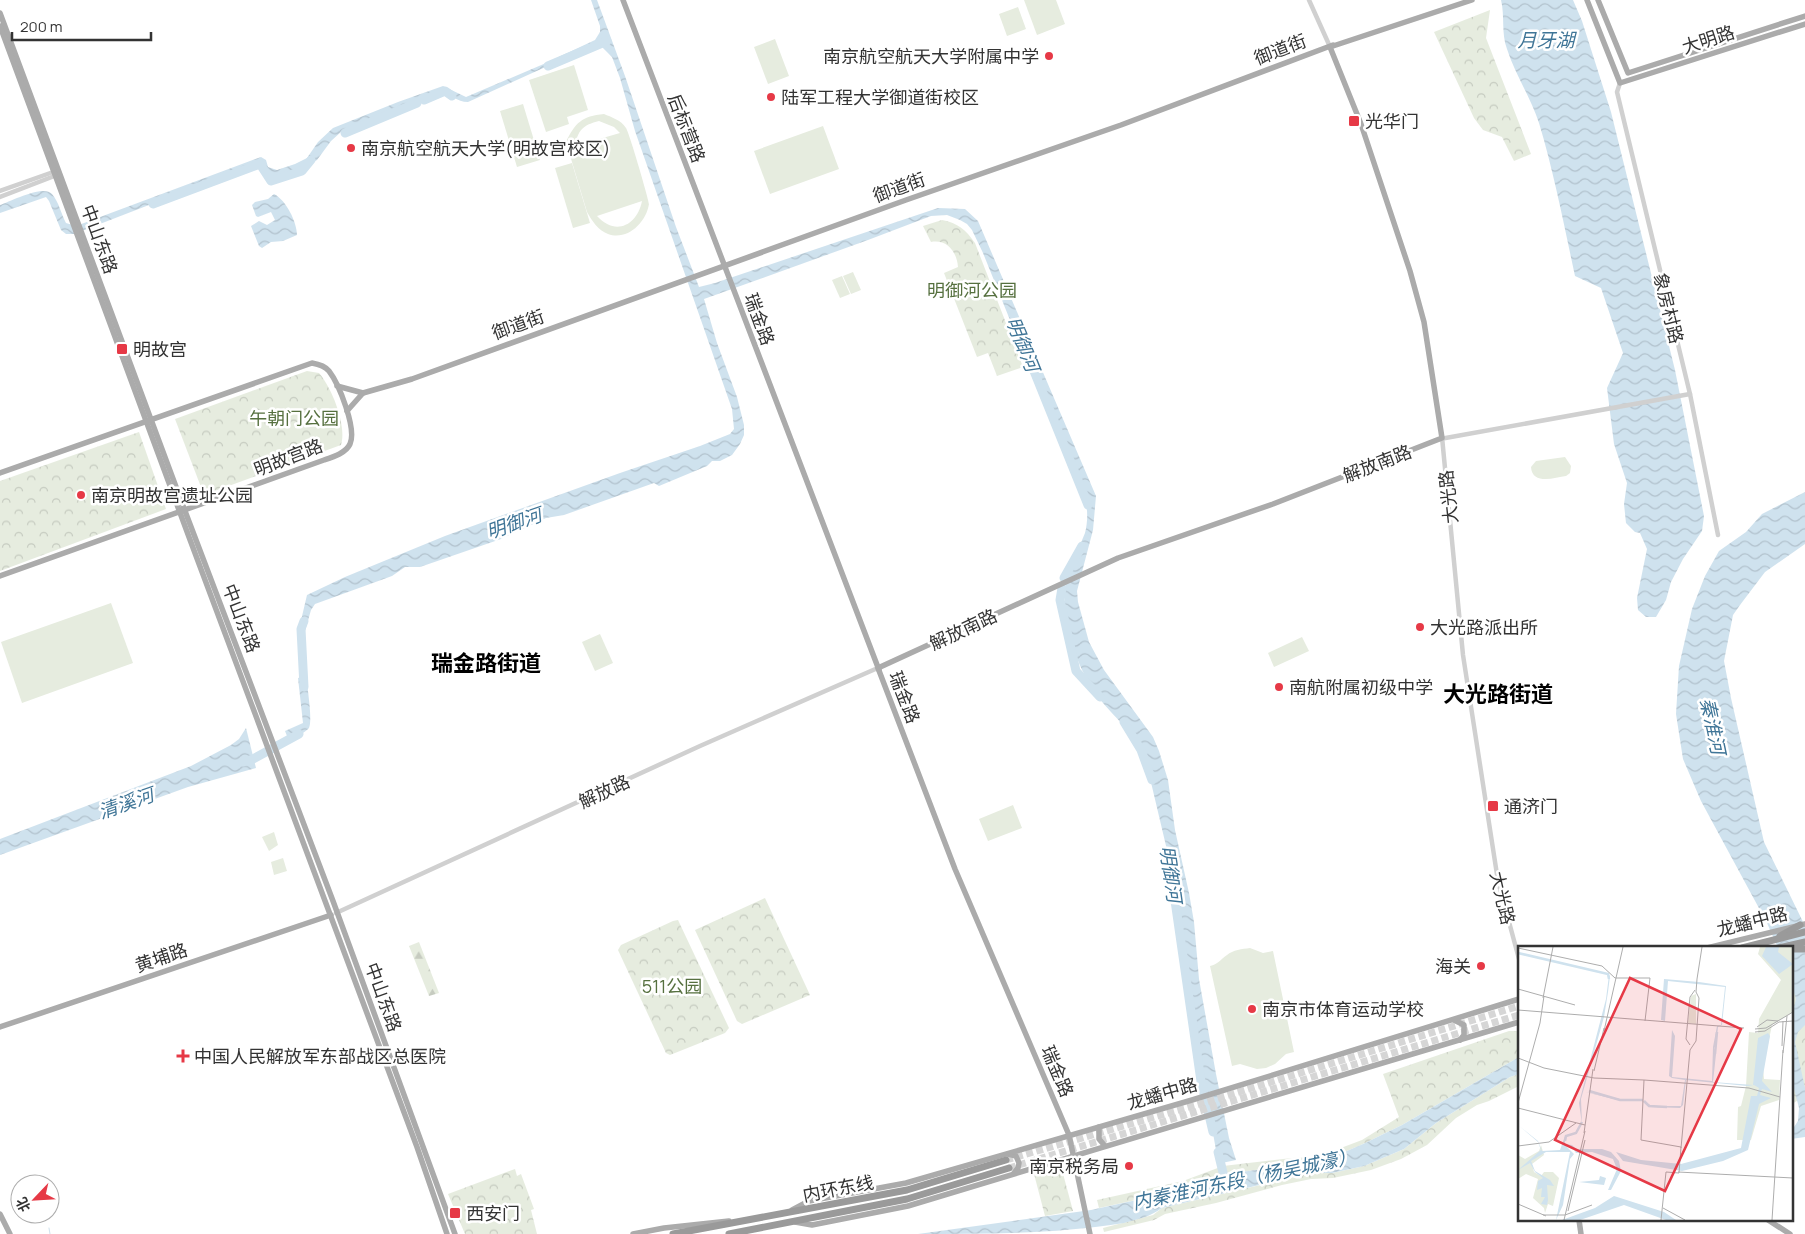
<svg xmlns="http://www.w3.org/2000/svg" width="1805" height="1234" font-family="Manrope,'Noto Sans SC',sans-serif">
<defs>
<pattern id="forest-firs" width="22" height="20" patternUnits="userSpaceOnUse" patternTransform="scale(1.25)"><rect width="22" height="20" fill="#e6ecdf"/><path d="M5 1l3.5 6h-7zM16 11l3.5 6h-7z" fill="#c6cbc0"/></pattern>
<pattern id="park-crowns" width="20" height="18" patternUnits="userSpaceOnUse" patternTransform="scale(1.25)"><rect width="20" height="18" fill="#e6ecdf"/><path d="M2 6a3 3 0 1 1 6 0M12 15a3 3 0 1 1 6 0" fill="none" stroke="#c6cbc0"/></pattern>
<pattern id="water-waves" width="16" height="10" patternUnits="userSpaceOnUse" patternTransform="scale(1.25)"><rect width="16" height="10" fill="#cfe2ee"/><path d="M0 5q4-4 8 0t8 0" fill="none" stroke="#b2c2cd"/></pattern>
</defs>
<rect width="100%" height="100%" fill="#fff"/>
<!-- green -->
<g fill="#e6ecdf" fill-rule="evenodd">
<path d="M1024,0H1056L1065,24L1037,35Z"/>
<path d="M1018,7L1026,29L1007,36L999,14Z"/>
<path d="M775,39L789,76L768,84L754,47Z"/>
<path d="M574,65L588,110L567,117L569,124L546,132L529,80Z"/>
<path d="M523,104L540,160L517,167L500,111Z"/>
<path d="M604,114C611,117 621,120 626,128C629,132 649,200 649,204C646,223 627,241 608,234C598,230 592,221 587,212L566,142C575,123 582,116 604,114ZM599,121L614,127L620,133L575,146C578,130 583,125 599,121ZM642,201C637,226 615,236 597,216Z"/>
<path d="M823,126L839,169L770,194L754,151Z"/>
<path d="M572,163L590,223L573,228L555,168Z"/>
<path d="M853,272L861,290L851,294L843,276Z"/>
<path d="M842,276L850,294L840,298L832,280Z"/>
<path d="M1565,457L1571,466L1570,473L1566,476C1554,478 1532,485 1531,467L1536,461Z"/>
<path d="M111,603L133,663L22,703L1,642Z"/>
<path d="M600,634L613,663L595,671L582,642Z"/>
<path d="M1302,637L1309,651L1274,667L1268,653Z"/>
<path d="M1013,805L1022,828L988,841L979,819Z"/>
<path d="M274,832L278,845L269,851L262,837Z"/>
<path d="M283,858L287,871L274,875L271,862Z"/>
<path d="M1250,948L1263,953L1273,951L1294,1052L1286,1054L1275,1064L1266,1068L1257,1069L1240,1064L1232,1066L1210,966C1218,964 1220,960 1227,955C1233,950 1242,949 1250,948Z"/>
</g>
<!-- forest -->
<path fill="url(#forest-firs)" d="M419,942L439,993L429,996L409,946Z"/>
<!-- park -->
<g fill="url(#park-crowns)">
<path d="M1490,10L1486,38L1531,154L1514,161L1502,137L1483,130L1474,118L1434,32Z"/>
<path d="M942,220C958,223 966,230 975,243L1023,367L997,376L988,353L977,357L944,273L958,267C957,252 947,239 931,242L923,226Z"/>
<path d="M307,371L319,373C332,388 347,426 341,445L204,495L175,419Z"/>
<path d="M139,432L166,509L0,571V481Z"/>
<path d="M765,898L810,995L742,1024L737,1021L695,930Z"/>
<path d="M678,920L729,1028L725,1033L670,1055L666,1053L618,950L621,945L673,921Z"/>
<path d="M1805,957V1099H1800L1792,1104L1791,1109V961Z"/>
<path d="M1509,1031H1519V1057L1402,1125L1363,1144L1319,1163L1292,1165L1226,1174L1182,1190L1099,1208L1097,1200L1183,1181L1223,1166L1292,1158L1317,1157L1362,1140L1399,1117L1383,1074Z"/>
<path d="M1519,1074V1086L1489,1101L1477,1105L1456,1118L1427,1145L1401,1159L1371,1170L1333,1178L1311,1179L1282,1185L1216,1203L1165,1214L1154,1220L1104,1232L1103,1228L1153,1215L1162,1208L1311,1173H1332L1364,1166L1404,1149L1436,1123L1510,1077Z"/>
<path d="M1058,1168L1062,1170L1073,1211L1045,1216L1034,1174Z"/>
<path d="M515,1169L517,1176L521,1174L534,1209L531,1210L537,1234H465L448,1194Z"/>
</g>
<!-- water -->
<g fill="url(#water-waves)">
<path d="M591,0H597L625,76L676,227L699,287L715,283L938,208L965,209L978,221L1096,496L1093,530L1077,591L1078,602L1089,642L1104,670L1153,737L1159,751L1168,780L1175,830L1189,893L1194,922L1199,979L1216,1074L1229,1138L1236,1160L1217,1164L1216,1150L1203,1078L1167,850L1145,757C1136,734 1126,729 1111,712C1083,682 1071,650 1065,610C1063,596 1066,577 1071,565C1075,554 1081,544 1085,533C1089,518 1087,503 1083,488L1033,369L1012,325L983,253L972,230L967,224L960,220L947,215L931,216L868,240L704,299L717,343L737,397L744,425V435L740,444L732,455L720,461H712L707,466L659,486L654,483L564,515L546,518L501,539L420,567H405L392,576L315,604L311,610L305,631L299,629L307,595L345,577L445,536L620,473L700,446L730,434L734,429L732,409L635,131L620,78L612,57L601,46L594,45L468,102C457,102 450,94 440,92L359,124L341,132L331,141L317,160L297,172L279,177L271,176L260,165L256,166L211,181L74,234H66L61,230L49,201L46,197L0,213V205C11,201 44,184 52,194C59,202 61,214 66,223L76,226L261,157L266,160L268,167L277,170L295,164L307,158L318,142L333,128L398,102L443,86L466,97L546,63L595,40L600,32V26Z"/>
<path d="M1501,0H1573L1582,21L1611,112L1675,370L1704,516L1702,531L1683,559L1671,582L1666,600L1656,617H1646L1638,610L1637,598L1647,549L1640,533L1635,532L1626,523L1624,504L1627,483L1614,444L1607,388L1623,353L1601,288L1575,276C1564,225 1554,173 1539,123C1531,98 1515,74 1507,49C1501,33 1505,16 1501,0Z"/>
<path d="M274,194C286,200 297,222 297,235L283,241L271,242L262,248L259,246L251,226L259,221L267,225L275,220L271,212L258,217L256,216L252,205L255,202L268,199Z"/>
<path d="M1805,492V544L1765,572L1740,605L1733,615L1724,661L1731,698L1764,842L1805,926V1025L1798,1032L1795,1042L1805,1088V1137L1791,1139V1128L1794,1127L1798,1121L1799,1108L1791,1077V1019L1796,999L1791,983V948H1778L1767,923L1701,801L1683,759L1676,714L1679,666L1692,609L1705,576L1719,551L1746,532L1762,514Z"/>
<path d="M306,676C307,685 313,721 309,728C305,733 295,737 289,741L285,731L303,723L298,678Z"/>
<path d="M246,728L256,768L188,787L0,855V839L191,766L231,745L239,739Z"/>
<path d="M1519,1057V1074L1510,1077L1436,1123L1404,1149L1364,1166L1332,1173H1310L1162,1208C1150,1217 1138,1219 1124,1223C1057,1234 987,1234 918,1234L1091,1210L1182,1190L1226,1174L1292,1165L1319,1163L1363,1144L1402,1125Z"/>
</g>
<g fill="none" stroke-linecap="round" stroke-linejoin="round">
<!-- stream -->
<path stroke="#cfe2ee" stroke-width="1" d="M49,1228L50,1234"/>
<!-- river -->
<g stroke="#cfe2ee" stroke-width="9">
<path d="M548,66L607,41"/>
<path d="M424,100L445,91L452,96"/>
<path d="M345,133L417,103"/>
<path d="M153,204L260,164L271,181L302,171L311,160"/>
<path d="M1034,371L1088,505"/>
<path d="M1064,578L1082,546"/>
<path d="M1062,588L1060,600L1076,671L1100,697"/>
<path d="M304,621L301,629L304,687"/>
<path d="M1124,722L1141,750L1152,780"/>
<path d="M243,762L253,759L299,734"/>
<path d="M1169,859L1201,1081L1213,1132"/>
<path d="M1218,1152L1226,1185"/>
</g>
<!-- highway-tunnel -->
<g stroke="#d6d6d6" stroke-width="7" stroke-dasharray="7 3.5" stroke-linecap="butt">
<path d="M1006,1160L1203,1103L1519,1006"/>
<path d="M1009,1168L1519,1015"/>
</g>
<!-- minor -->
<g stroke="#d0d0d0" stroke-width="4.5">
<path d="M1309,0L1331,49"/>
<path d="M1620,83L1617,92L1690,394L1718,535"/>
<path d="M0,191L56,171"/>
<path d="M0,197L57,175"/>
<path d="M1442,437L1463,655L1498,881L1519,959"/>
<path d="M1440,439L1690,394"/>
<path d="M336,913L700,746L880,667"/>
</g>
<!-- major -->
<g stroke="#ababab" stroke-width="5.5">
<path d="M623,0L879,670"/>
<path d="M1587,0L1620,83L1805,24"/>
<path d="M1598,0L1628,73L1805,16"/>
<path d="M0,13L185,511L333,901L455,1234"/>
<path d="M0,26L189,537L417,1147L447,1234"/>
<path d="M337,386L363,393L412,379L906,200L1121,125L1333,45"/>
<path d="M347,411L363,393"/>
<path d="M0,473L312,363C318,364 325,366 329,371C339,384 357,429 350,444C346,453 333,457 324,460L0,576"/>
<path d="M1707,948L1805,924"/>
<path d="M1454,1020L1464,1025V1035L1460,1040"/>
<path d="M0,1027L331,915"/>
<path d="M1099,1127V1139L1105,1146"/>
<path d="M1008,1154L1016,1156L1019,1163L1018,1168L1014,1173"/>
<path d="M792,1210L809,1201L906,1183L1192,1100L1519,999"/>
<path d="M0,1214L10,1234"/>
<path d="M1579,1220L1581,1234"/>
<path d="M1768,1220L1790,1234"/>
<path d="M795,1222L812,1225L908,1206L1519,1022"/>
<path d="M633,1234L664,1228L729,1221"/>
<path d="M1090,1234L1069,1135L955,869L878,668L1118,558L1273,504L1442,438L1424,322L1410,271L1361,124L1330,47L1472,0"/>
</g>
<!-- highway -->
<g stroke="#9a9a9a" stroke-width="7">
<path d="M1780,936L1800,925"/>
<path d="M1742,948L1805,932"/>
<path d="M1779,948L1805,942"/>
<path d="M1791,949H1805"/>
<path d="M673,1234L907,1190L1006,1160"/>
<path d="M729,1234L907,1199L1009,1168"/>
</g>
</g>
<!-- markers -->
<g fill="#e63946" stroke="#fff" stroke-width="2">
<circle cx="1049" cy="56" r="5"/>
<circle cx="771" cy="97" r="5"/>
<rect x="1348" y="115" width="12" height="12" rx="2.5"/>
<circle cx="351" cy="148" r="5"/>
<rect x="116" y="343" width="12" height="12" rx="2.5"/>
<circle cx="81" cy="495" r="5"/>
<circle cx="1420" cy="627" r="5"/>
<circle cx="1279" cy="687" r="5"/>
<rect x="1487" y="800" width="12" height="12" rx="2.5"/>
<circle cx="1481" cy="966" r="5"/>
<circle cx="1252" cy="1009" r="5"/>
<path d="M180.5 1048.5h5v5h5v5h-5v5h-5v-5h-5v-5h5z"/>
<circle cx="1129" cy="1166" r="5"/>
<rect x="449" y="1207" width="12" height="12" rx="2.5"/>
</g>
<g text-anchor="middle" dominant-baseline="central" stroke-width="5" stroke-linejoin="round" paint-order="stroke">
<!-- street labels -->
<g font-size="18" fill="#333" stroke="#fff">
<text transform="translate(1708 39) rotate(-18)">大明路</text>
<text transform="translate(1280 49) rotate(-21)">御道街</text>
<text transform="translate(687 128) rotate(69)">后标营路</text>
<text transform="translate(899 187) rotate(-20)">御道街</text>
<text transform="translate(100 239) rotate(70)">中山东路</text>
<text transform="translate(1669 308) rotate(76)">象房村路</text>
<text transform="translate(760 319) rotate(70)">瑞金路</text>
<text transform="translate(518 324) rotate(-20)">御道街</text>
<text transform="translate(288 457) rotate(-21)">明故宫路</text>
<text transform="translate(1377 463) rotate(-21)">解放南路</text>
<text transform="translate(1448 497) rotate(-96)">大光路</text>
<text transform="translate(242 618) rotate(69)">中山东路</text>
<text transform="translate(963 629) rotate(-25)">解放南路</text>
<text transform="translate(905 697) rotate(69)">瑞金路</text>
<text transform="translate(604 791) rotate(-25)">解放路</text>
<text transform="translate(1503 898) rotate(77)">大光路</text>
<text transform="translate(1752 921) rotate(-14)">龙蟠中路</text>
<text transform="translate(161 957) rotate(-19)">黄埔路</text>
<text transform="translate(384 997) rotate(70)">中山东路</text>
<text transform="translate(1058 1071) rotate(67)">瑞金路</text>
<text transform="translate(1162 1093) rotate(-16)">龙蟠中路</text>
<text transform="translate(838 1188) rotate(-11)">内环东线</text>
</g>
<!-- poi labels -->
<g font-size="18" fill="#333" stroke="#fff" text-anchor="start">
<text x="1039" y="56" text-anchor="end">南京航空航天大学附属中学</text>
<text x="781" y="97">陆军工程大学御道街校区</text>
<text x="1365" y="121">光华门</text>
<text x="361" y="148">南京航空航天大学(明故宫校区)</text>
<text x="133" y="349">明故宫</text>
<text x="91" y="495">南京明故宫遗址公园</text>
<text x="1430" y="627">大光路派出所</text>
<text x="1289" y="687">南航附属初级中学</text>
<text x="1504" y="806">通济门</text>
<text x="1471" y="966" text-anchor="end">海关</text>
<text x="1262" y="1009">南京市体育运动学校</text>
<text x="194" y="1056">中国人民解放军东部战区总医院</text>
<text x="1119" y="1166" text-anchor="end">南京税务局</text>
<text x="466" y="1213">西安门</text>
</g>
<!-- park labels -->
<g font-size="18" fill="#56703f" stroke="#fff">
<text x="972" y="290">明御河公园</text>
<text x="294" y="418">午朝门公园</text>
<text x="672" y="986">511公园</text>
</g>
<!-- water labels -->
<g font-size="19" font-style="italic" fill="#3f7597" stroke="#fff">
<text x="1546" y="40">月牙湖</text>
<text transform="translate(1023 344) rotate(68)">明御河</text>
<text transform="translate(514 523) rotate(-19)">明御河</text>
<text transform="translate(1713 726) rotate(78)">秦淮河</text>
<text transform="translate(126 803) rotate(-19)">清溪河</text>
<text transform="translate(1171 874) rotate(82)">明御河</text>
<text transform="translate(1244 1179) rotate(-12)">内秦淮河东段（杨吴城濠）</text>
</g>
<!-- district labels -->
<g font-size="22" font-weight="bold" fill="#000" stroke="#fff">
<text x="486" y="663">瑞金路街道</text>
<text x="1498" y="694">大光路街道</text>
</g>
</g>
<!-- overview -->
<g transform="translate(1518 946)">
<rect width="275" height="275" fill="#fff"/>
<path d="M242,1H275V66L254,79L245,122L246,133L262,134L261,154L243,160L233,194H219L220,161L223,160L228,140L231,86L240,87L241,73L263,34L240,8ZM178,48V78L170,77L173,50ZM23,199L26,209L14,218L16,226L23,230L26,226H35L41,232L35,260L30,258L27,267L26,262L15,252L20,233L8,228L0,233V209L7,213L21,205Z" fill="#e6ecdf"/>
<path d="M248,1H261L260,6L275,18L261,28L244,10ZM91,29L92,30L90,46L86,71L63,153L64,178L61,157L88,53ZM146,33L181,36L208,40L204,79L200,81L198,100L196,102L198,108L195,136L235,139L240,92L250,87L252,90L244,135L254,146L244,143L242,149L253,152L241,158L230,204L205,215L164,225L105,215L98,206L123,214L163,218L223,202L233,150H239L241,142L236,139L229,140L168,134L165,159L162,162L133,161L124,155H104L67,146L107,154L121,153L134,160H163L167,134L154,132L151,130L154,84L157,90L154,131L194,135L195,101L199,80L203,79L207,41L150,35L147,75L143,74ZM0,179L20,195L24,205L42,204L47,190V198L54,199L58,203H84L93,206L101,215L103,225L93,244H90L99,223L95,213L74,206L58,207L54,201L47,199L56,208L52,213L45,259L38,274L52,206H28L13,215L17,225L32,234L36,240L29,239L30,254L29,259L23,258L27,251H23L24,242L19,244L20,235L25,232L17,226L12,217L0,224L23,204L20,196ZM82,230L88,232L86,239L61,236L81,234ZM96,250L146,266L158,274H148L106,259L62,274H44L77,262Z" fill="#cfe2ee"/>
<path fill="none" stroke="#cfe2ee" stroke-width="2.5" d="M0,7L90,28L91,33M197,108L199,86M71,145L102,154H125M126,155L131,160L149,161M47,195L48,190L58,187L64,176"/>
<path fill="none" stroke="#adadad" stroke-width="1" d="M0,2L84,20L97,32M97,32H132L127,75M179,33L184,1M0,43L57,59M25,52L35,1M0,64L226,82M239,81L249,74L260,75M237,83L248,82L275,66M86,85L105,1M237,86L247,85L261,76L275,75M172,99L168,93L172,51L177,44M264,100L265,75M265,107L269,70M0,112L26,122L76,132L126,134L123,194L163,201L161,227L148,226L143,274M76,125L86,82M126,134L231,142L262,151M0,157L22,77L26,50M0,162L67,179M66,187L75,123M0,200L31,196L58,177M163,202L172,104L178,95L181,52L178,46L179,33M160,226L275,232M0,258L28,270M145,262L167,274M50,265L67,194M25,269H47L74,259M46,274L67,185M254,274L265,104"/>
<path fill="#e63946" fill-opacity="0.15" stroke="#e63946" stroke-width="2.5" d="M112,32L223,83L147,245L37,194Z"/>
<rect width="275" height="275" fill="none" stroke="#333" stroke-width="2.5"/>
</g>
<!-- north arrow -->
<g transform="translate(35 1199) rotate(245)"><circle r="24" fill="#ffffff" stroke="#adadad"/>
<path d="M0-4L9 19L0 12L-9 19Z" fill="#e63946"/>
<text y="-8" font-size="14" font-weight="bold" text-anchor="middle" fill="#333333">北</text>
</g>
<!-- scale -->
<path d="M12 32v8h139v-8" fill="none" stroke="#333333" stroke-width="2.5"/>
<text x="20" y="32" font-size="15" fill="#333333" stroke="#ffffff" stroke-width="4" paint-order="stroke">200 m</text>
</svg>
